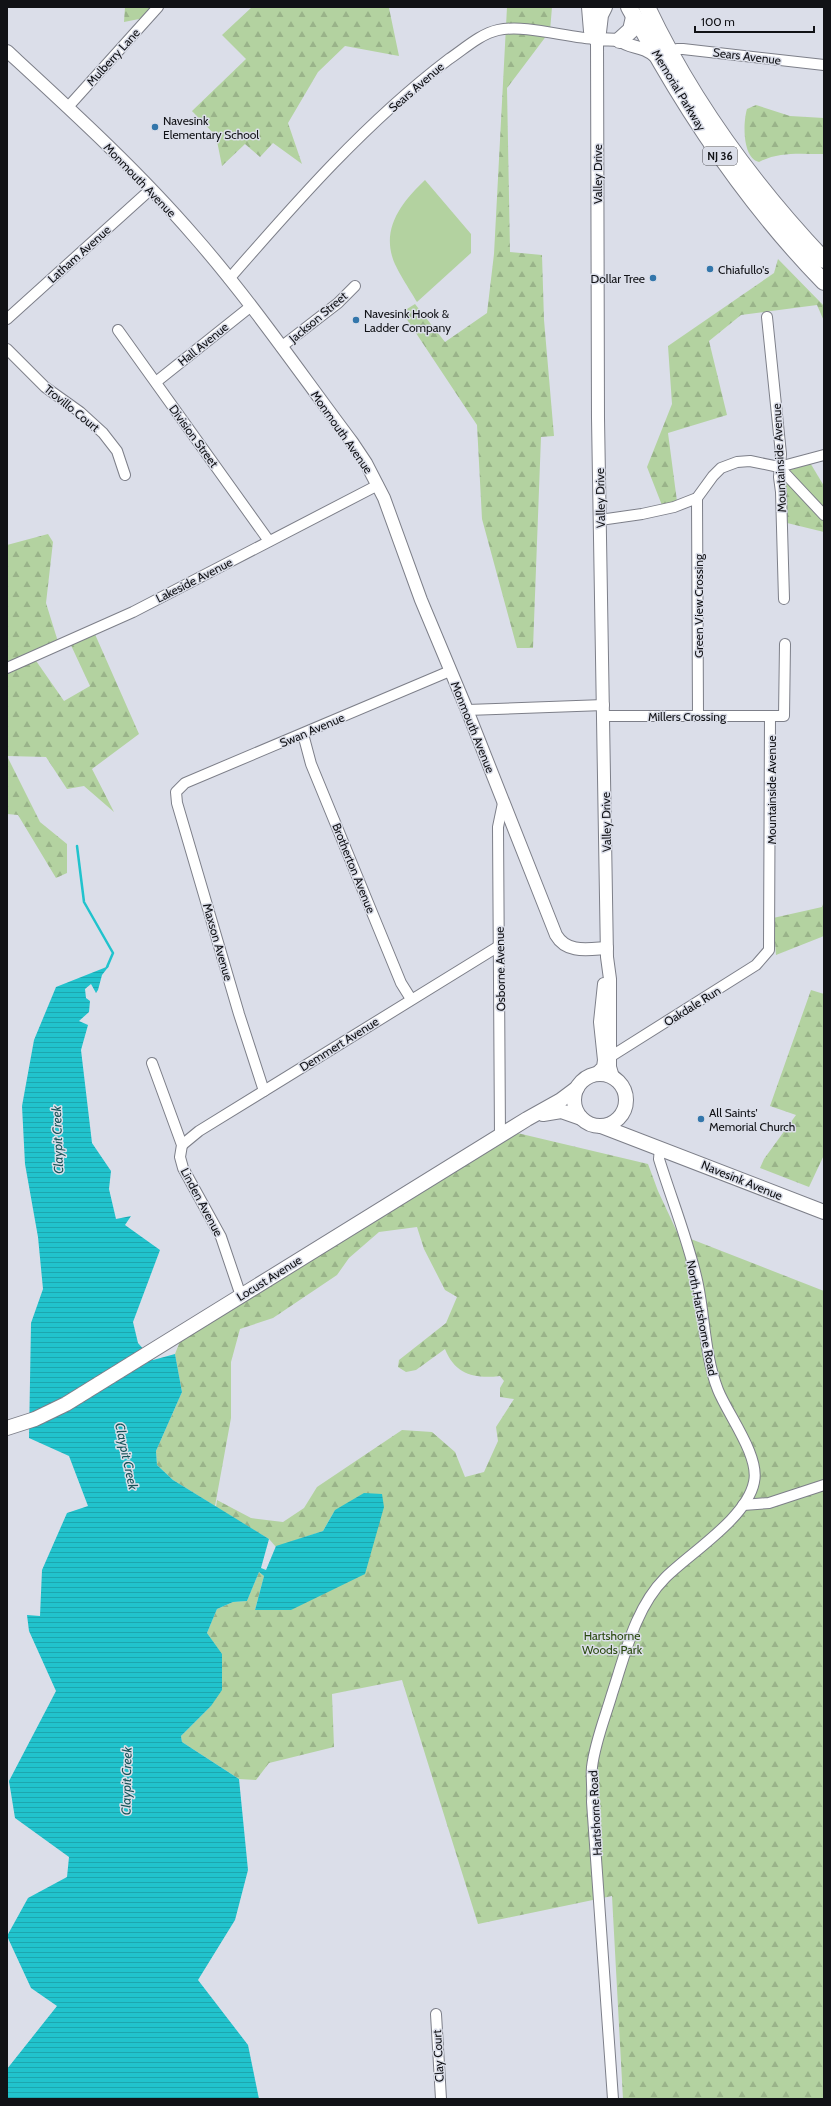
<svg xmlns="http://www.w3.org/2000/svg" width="831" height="2106" font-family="Cabin,sans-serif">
<defs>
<pattern id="forest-firs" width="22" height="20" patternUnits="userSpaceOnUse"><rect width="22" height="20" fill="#b3d2a0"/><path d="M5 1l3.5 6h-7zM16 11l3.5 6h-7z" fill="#99b389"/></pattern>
<pattern id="water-rules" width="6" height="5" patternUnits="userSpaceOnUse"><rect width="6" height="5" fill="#21c3cd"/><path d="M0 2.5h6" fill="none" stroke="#1da6af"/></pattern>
</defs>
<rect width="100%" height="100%" fill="#dbdee9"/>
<!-- forest -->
<g fill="url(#forest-firs)">
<path d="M125,7H153L144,18L124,22Z"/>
<path d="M252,7H396L389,8L399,56L345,46L318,72L288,123L302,164L273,143L260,157L245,144L222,166L216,136L192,111L246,59L222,35Z"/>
<path d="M507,7H552L550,31L507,88L510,252L542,255L544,320L554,436L541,437L533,648H517L482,519L477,425L402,312L415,304L445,342L487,313L494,254Z"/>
<path d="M756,105L790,116L824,118V154C802,154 779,151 759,162C742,158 743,122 747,109Z"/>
<path d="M778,259L824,306V321L817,305L741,315L709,341L727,415L668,433L678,509L665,513L647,467L672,404L668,346L774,273Z"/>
<path d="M809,461L824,486V532L783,522L780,468Z"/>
<path d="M48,534L53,542L46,603L59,645L32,655L64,701L90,686L69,641L94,632L139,734L92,769L114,812L84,786L67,789L46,757L7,756L40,822L67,844V873L56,878L18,815L7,814V545Z"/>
<path d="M824,901V936L776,955L773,918L822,907Z"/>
<path d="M811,990L824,994V1155L809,1187L760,1168L764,1159L796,1115L770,1106Z"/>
<path d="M513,1132L648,1164L658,1191L678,1234L824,1291V2099H623L612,1896L478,1924L402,1680L332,1694L334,1747L269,1763L256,1780L239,1779L182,1742L181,1736L211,1706L221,1654L207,1633L217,1609L233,1602L247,1601L259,1572L264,1576L255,1610H291L335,1510L323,1531L276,1547L269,1539L216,1507L217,1500L251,1518L283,1522L304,1508L317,1487L402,1430L432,1432L455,1452L465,1477L484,1472L498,1441L496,1427L514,1399L500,1397V1388L504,1381L500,1376C476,1379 455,1375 445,1349L416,1370L406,1372L398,1367L399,1360L446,1323L457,1297L445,1290L424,1249L417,1227L379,1232L349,1258L337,1275L273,1318L240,1329L231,1362V1418L215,1506L173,1480L157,1465L156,1451L182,1392L175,1354L180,1341Z"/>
</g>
<!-- garden -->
<path fill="#b3d2a0" d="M425,180L471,234V253L417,302C410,290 395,268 392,256C383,225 404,200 425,180Z"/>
<!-- water -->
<path fill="url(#water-rules)" d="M109,966L102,975L98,990L96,993L91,984L85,989L86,998L90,1001L89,1012L79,1021L88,1025L81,1050L92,1143L111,1171L109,1189L116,1219L131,1216L125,1225L160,1250L133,1322L138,1343L153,1360L175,1354L182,1392L156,1451L157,1465L173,1480L269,1539L261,1568L266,1570L276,1546L323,1531L335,1510L364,1493L382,1494L384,1507L365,1574L291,1610H255L264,1576L259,1572L247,1601L233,1602L217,1609L207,1633L222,1654V1690L211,1706L181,1736L182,1742L239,1779L248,1870L235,1920L198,1980L248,2045L259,2099H7V2069L57,2006L31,1988L7,1936L28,1898L67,1877L69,1857L15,1818L9,1781L56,1691L29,1631L27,1615L40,1616L42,1570L67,1513L88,1506L69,1456L29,1438L31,1323L43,1289L38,1237L25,1164L22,1106L34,1040L56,987Z"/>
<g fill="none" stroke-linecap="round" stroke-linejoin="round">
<!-- stream -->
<path stroke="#21c3cd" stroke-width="2.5" d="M77,846L84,902L113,953L107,967"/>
<defs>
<g id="minor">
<path d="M671,52L677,49H683L824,65"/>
<path d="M68,107L158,7"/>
<path d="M229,279C297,201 366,122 449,59C464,49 480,34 498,30C526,24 568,38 597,39"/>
<path d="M767,317L781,454L779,477L781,492L784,599"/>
<path d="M7,319L151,189"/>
<path d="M118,330L269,541"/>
<path d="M281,347L338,303L355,286"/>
<path d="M7,349L45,387L80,412L103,433L117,451L125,475"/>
<path d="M156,382L250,307"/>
<path d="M779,467L824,455"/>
<path d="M697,498L698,715"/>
<path d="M600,520L642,514L674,507L697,498L713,476L721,468L737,462L750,461L779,467L824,515"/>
<path d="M7,668L133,612L378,485"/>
<path d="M467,710L604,705"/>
<path d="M604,716H784L785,644"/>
<path d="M303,734L311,764L401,983L411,999"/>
<path d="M610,1057L756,965L769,950L770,716"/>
<path d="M152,1063L182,1145L180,1157L183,1168L221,1237L241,1296"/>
<path d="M264,1091L239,1014L177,803L176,792L185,783L450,671"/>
<path d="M500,1136L498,827L503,803"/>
<path d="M182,1145L199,1131L499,946"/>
<path d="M743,1505L769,1503L824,1485"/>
<path d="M436,2014L441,2099"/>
<path d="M613,2099L592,1802C593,1790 591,1778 592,1767C595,1742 605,1718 612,1694C625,1655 635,1608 665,1578C690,1553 747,1518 754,1482C760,1456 728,1415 718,1390C705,1357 705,1320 698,1285C690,1245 671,1198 659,1159L660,1148"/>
</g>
<g id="tertiary">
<path d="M7,51C71,110 137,170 194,236C251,301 300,373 352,442L366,463L384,498L421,600L467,710L556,935C567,954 589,949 607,948"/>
<path d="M596,1074L603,1067L604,1060L600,1022L604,984"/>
<path d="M613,1077L610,1067V979L607,957L598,418L597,39L620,40C630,49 642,44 656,57"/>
</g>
<g id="secondary">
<circle cx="600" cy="1100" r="26"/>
<path d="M543,1114L561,1111L581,1118"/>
<path d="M601,1126L824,1212"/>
<path d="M7,1428L35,1419L66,1404L527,1119L561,1100L577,1088"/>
</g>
<g id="trunk">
<path d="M590,7L592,31L597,39"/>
<path d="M629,7C634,17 641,26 646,36C695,125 753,209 824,282"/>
<path d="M647,7C691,100 754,186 824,260"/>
<path d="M598,32L600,15L604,7"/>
<path d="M620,40L631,30L634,17"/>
</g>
</defs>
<!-- minor casing -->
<use href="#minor" stroke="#7d7f89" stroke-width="12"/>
<!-- tertiary casing -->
<use href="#tertiary" stroke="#7d7f89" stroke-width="14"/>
<!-- secondary casing -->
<use href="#secondary" stroke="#7d7f89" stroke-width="16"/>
<!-- trunk casing -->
<use href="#trunk" stroke="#7d7f89" stroke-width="18"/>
<!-- minor -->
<use href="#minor" stroke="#fff" stroke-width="10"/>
<!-- tertiary -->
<use href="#tertiary" stroke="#fff" stroke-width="12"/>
<!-- secondary -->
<use href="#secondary" stroke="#fff" stroke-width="14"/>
<!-- trunk -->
<use href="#trunk" stroke="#fff" stroke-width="16"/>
</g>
<!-- markers -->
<g fill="#3376ab" stroke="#dbdee9" stroke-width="1.5">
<circle cx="155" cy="127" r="4"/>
<circle cx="710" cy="269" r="4"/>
<circle cx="653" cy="278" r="4"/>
<circle cx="356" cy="320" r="4"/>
<circle cx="701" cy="1119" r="4"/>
</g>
<g text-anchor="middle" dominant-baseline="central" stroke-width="3" stroke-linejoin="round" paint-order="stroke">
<!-- shield labels -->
<rect fill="#dbdee9" stroke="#4e4f55" stroke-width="1" x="703" y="147" width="34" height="18" rx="3"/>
<g font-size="11" font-weight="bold" fill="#111216">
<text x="720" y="156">NJ 36</text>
</g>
<!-- street labels -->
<g font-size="12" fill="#111216" stroke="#dbdee9">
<text transform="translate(747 56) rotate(7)">Sears Avenue</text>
<text transform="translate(113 57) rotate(-48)">Mulberry Lane</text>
<text transform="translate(416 87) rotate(-41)">Sears Avenue</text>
<text transform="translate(679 90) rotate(59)">Memorial Parkway</text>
<text transform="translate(597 174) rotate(-90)">Valley Drive</text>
<text transform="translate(140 180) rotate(46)">Monmouth Avenue</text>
<text transform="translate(79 254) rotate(-42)">Latham Avenue</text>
<text transform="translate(318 317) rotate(-40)">Jackson Street</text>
<text transform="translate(203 344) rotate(-39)">Hall Avenue</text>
<text transform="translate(72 408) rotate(39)">Trovillo Court</text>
<text transform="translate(342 432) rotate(55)">Monmouth Avenue</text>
<text transform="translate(194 436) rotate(54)">Division Street</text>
<text transform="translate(779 458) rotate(-93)">Mountainside Avenue</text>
<text transform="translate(600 498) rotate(-91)">Valley Drive</text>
<text transform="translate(194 580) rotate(-27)">Lakeside Avenue</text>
<text transform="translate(698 606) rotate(-90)">Green View Crossing</text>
<text x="687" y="716">Millers Crossing</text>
<text transform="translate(473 727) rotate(68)">Monmouth Avenue</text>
<text transform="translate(312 730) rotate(-23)">Swan Avenue</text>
<text transform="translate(771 790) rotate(-90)">Mountainside Avenue</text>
<text transform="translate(606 822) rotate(-91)">Valley Drive</text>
<text transform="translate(354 868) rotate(68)">Brotherton Avenue</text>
<text transform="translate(218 942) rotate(74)">Maxson Avenue</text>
<text transform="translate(500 969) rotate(-91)">Osborne Avenue</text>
<text transform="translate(692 1006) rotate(-32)">Oakdale Run</text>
<text transform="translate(339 1044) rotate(-32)">Demmert Avenue</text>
<text transform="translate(742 1180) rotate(22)">Navesink Avenue</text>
<text transform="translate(202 1202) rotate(62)">Linden Avenue</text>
<text transform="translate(269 1278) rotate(-32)">Locust Avenue</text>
<text transform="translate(702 1318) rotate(79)">North Hartshorne Road</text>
<text transform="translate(595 1813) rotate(-93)">Hartshorne Road</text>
<text transform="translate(438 2056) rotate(-93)">Clay Court</text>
</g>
<!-- poi labels -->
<g font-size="12" fill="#111216" stroke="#dbdee9" text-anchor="start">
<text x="163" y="120">Navesink<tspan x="163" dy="14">Elementary School</tspan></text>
<text x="718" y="269">Chiafullo's</text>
<text x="645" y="278" text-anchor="end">Dollar Tree</text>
<text x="364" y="313">Navesink Hook &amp;<tspan x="364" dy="14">Ladder Company</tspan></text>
<text x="709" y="1112">All Saints'<tspan x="709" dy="14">Memorial Church</tspan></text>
</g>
<!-- park labels -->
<g font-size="12" fill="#2a490f" stroke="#dbdee9">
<text x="612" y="1635">Hartshorne<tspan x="612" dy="14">Woods Park</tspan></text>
</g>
<!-- water labels -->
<g font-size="13" font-style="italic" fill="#175458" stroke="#dbdee9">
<text transform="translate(57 1140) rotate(-92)">Claypit Creek</text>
<text transform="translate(127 1456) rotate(78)">Claypit Creek</text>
<text transform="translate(126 1781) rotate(-89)">Claypit Creek</text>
</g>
</g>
<!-- border -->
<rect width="831" height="2106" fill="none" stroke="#111216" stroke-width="16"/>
<!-- scale -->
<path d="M695 26v6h119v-6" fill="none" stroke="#111216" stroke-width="2"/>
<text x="701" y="26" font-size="12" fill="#111216" stroke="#dbdee9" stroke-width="3" paint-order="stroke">100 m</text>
</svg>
